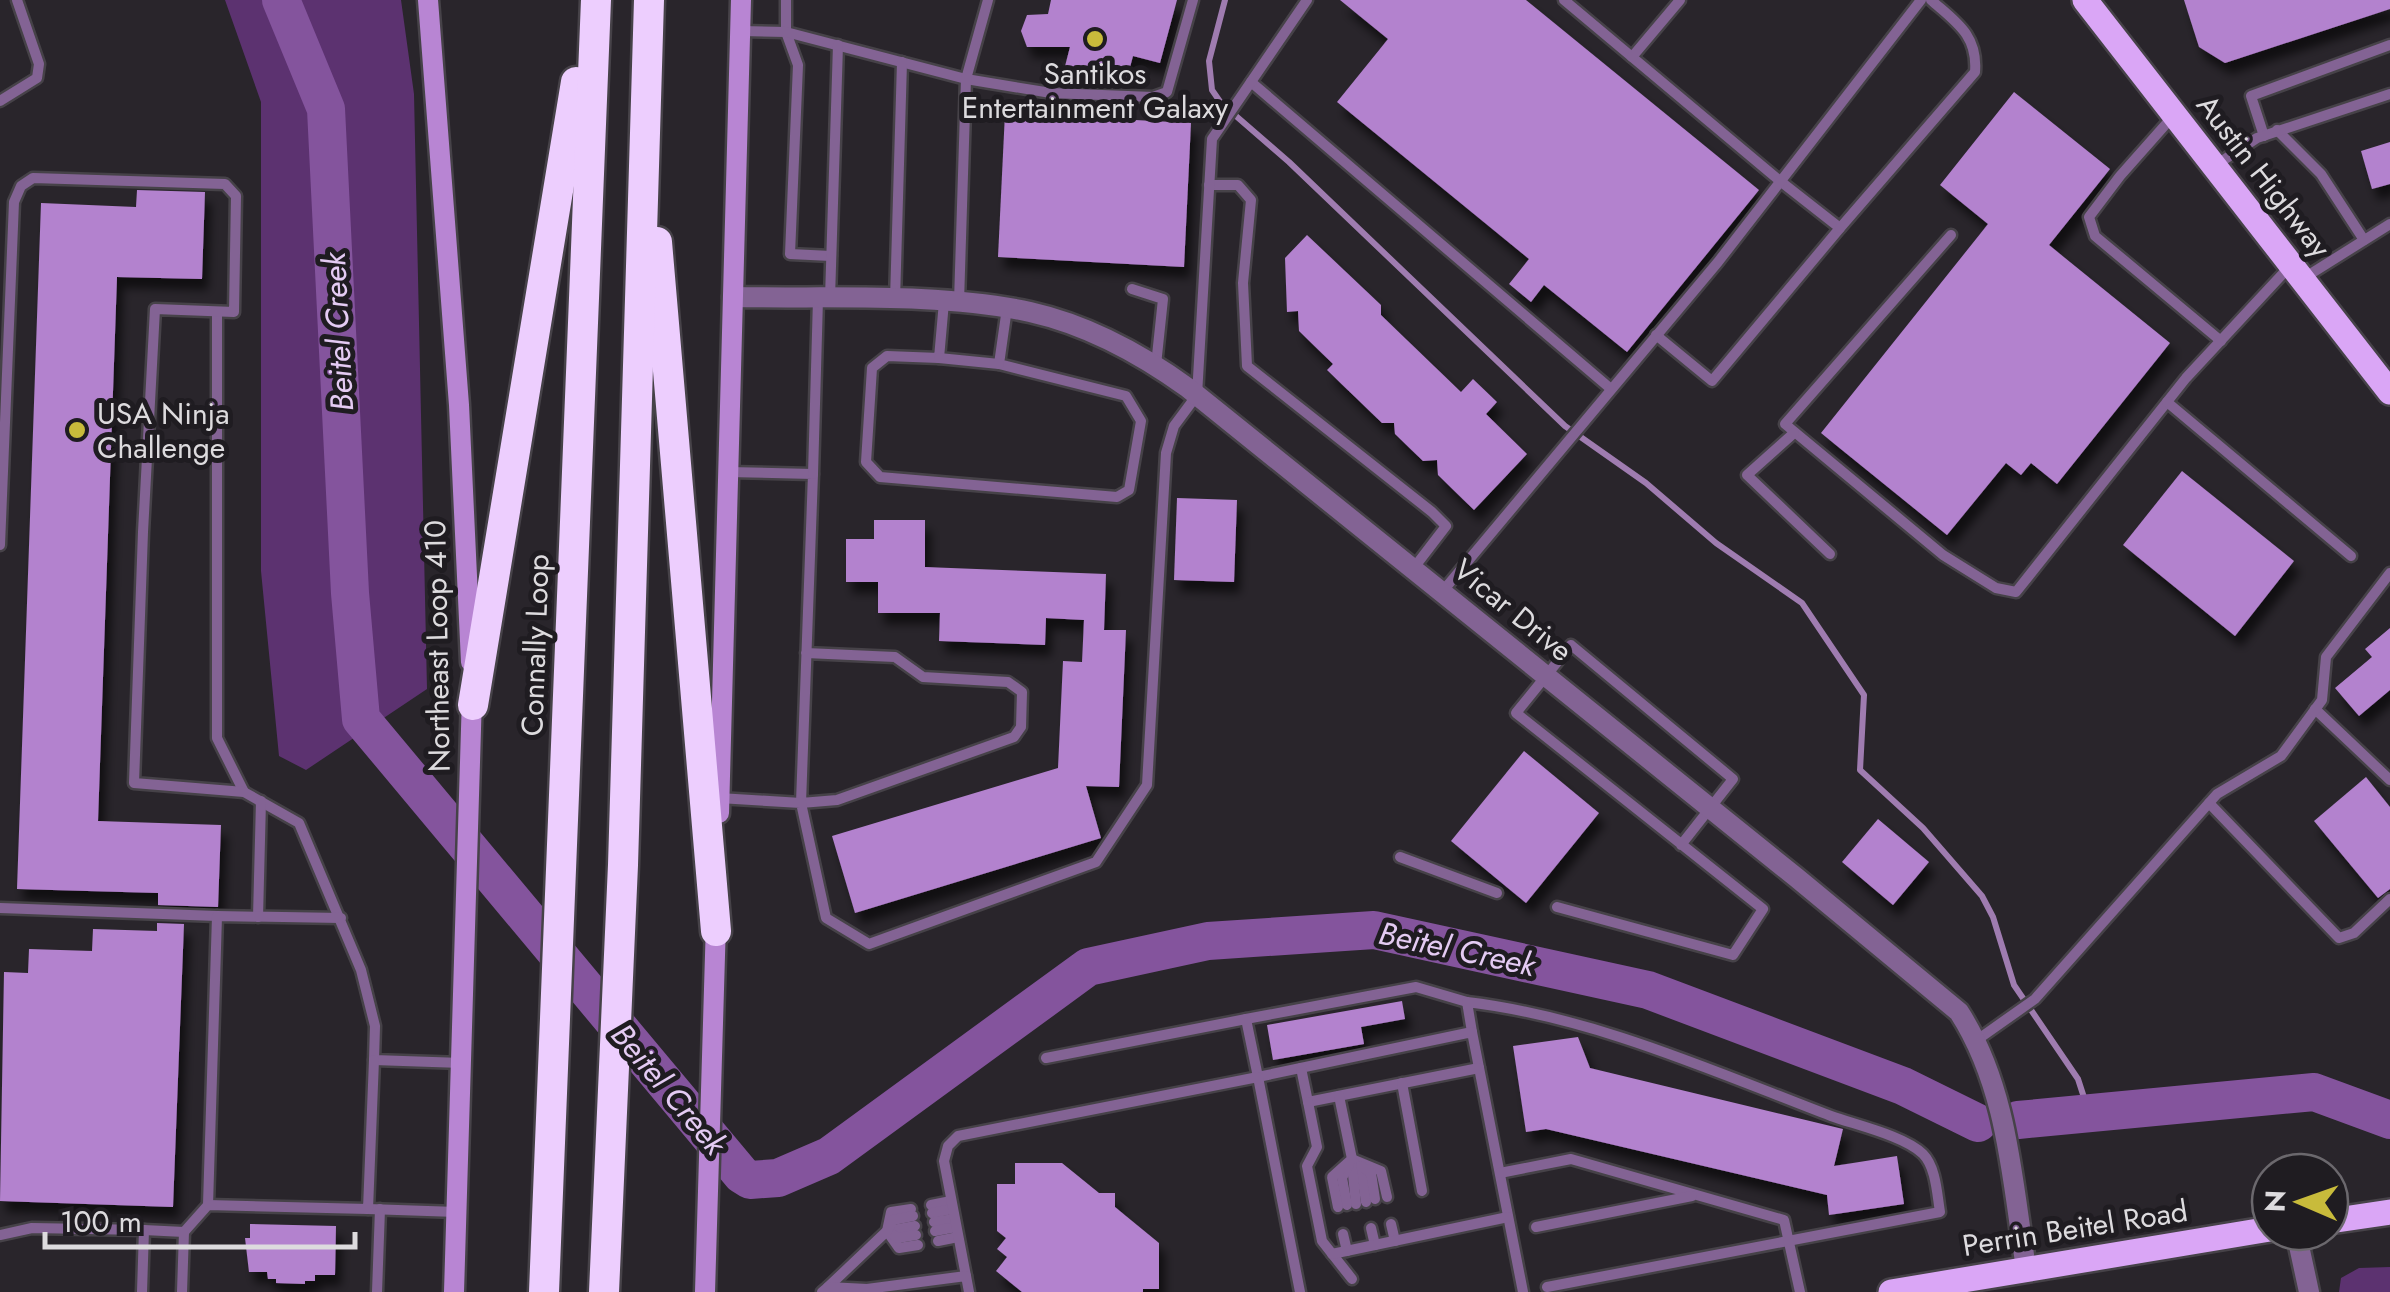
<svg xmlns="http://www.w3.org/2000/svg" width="2390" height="1292" font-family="Jost,sans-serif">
<defs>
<filter id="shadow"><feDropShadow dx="6" dy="11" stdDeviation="5" flood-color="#0009"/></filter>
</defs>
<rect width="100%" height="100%" fill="#29252b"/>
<!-- green -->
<g fill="#5c3270">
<path d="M225,0H401L414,94L427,689L306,770L279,756L261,571V102Z"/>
<path d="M2390,1267V1292H2339L2341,1278L2359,1268Z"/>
</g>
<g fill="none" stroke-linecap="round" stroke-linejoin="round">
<!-- stream -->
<path stroke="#9f7cb0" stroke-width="6" d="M1225,0L1209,61L1212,90L1221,103L1289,162L1565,426L1646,483L1716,543L1802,603L1864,695L1860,770L1923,828L1982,896L1993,917L2014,985L2078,1079L2090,1116"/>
<!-- river -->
<g stroke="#84549d" stroke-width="38">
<path d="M281,0L326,109L350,593L361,719L742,1175L750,1180L778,1178L829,1156L1088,967L1208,941L1374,930L1648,990L1903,1086L1978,1123"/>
<path d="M2018,1120L2314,1092L2390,1120"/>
</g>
</g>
<!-- building -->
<g fill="#b382ce" filter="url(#shadow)">
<path d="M1051,0H1177L1160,63L1133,56L1125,86L1064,70L1070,47H1027L1021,31L1027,15L1048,14Z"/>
<path d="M1340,0H1526L1759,190L1627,352L1544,285L1531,302L1509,284L1529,259L1337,102L1388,39Z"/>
<path d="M2184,0H2390V9L2225,63L2199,47Z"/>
<path d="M2014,92L2110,169L2049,245L2170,343L2057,484L2031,463L2021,475L2006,463L1947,535L1821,433L1988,224L1940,185Z"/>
<path d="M1005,113L1191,123L1184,267L998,257Z"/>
<path d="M2390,142V184L2372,189L2361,151Z"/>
<path d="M137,190L205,192L202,279L117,277L98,821L221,825L218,907L158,905V893L17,889L41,203L136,207Z"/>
<path d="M1307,235L1381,305V315L1461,392L1473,379L1497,402L1486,414L1527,454L1474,510L1438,475L1437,460L1423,461L1395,434L1394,423H1382L1327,370L1333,364L1299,331L1298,311L1287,312L1285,258Z"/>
<path d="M2182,471L2294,561L2235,636L2123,545Z"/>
<path d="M1177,498L1237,500L1234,582L1174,580Z"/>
<path d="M874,520H925V567L1106,574L1104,630H1126L1119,787L1086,786L1101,838L855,913L832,836L1058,768L1063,661L1082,662L1084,620L1046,618L1045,645L939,641L940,613H878V582H846V539H874Z"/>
<path d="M2390,628V690L2359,716L2335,688L2372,657L2365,649Z"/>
<path d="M1524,751L1599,813L1526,903L1451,841Z"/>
<path d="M2366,777L2390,807V889L2378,898L2314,821Z"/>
<path d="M1878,819L1929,862L1893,905L1842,862Z"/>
<path d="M157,923L184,924L173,1207L0,1201L4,972L28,973L29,949L92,951L93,929L157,931Z"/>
<path d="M1402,1001L1405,1019L1361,1027L1364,1044L1273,1060L1267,1025Z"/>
<path d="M1578,1037L1590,1068L1843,1129L1834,1166L1897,1156L1904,1204L1829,1215L1827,1195L1546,1129L1526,1132L1513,1046Z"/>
<path d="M1015,1163H1062L1099,1193H1115V1207L1159,1243V1289H1143V1292H1022L996,1271L1007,1257L997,1249L1006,1238L997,1231V1184H1015Z"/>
<path d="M250,1224L336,1226L335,1275H315V1281H305V1284L276,1283V1279H268L267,1272H249L245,1238H250Z"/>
</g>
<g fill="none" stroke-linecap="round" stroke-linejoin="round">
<defs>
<g id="service">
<path d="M786,0V32L798,65L790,254L831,256"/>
<path d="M1564,0L1780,181L1840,228L1712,381L1656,335"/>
<path d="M741,31L786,32L966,79L1051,93L1153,97L1167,92L1193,0"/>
<path d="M1632,57L1680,0"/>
<path d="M1251,82L1611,389"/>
<path d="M0,101L37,78L39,64L17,0"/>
<path d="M2174,115L2120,176L2089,217L2095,236L2221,341"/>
<path d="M2277,130L2321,174L2364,240"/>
<path d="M2264,136L2251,96L2390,45"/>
<path d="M2216,165L2257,138L2390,94"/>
<path d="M1209,185H1238L1251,200L1243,283L1247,366L1432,512L1446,526L1413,569"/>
<path d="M1840,228L1975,72C1978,35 1956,22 1931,0"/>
<path d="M1951,235L1785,424L1943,555L1996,588L2016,592L2186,378L2291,265"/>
<path d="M2304,278L2390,224"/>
<path d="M1132,289L1163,299L1156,365"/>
<path d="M830,298L838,45"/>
<path d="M895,300L902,62"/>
<path d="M944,302L939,358L887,356L872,368L866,462L880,477L1117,497L1129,490L1141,421L1126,396L999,364L1007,308"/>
<path d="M959,302L966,79L988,0"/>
<path d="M217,312V738L244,792"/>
<path d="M939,358L999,364"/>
<path d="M2167,402L2351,556"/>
<path d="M1794,433L1747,475L1830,554"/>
<path d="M728,472L813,474L801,803L837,800L1014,737L1021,727L1022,692L1008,682L923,677L895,657L806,653"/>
<path d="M813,474L818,299"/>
<path d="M0,545L14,202L21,186L33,178L225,184L236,196L234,312L155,309L143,532L134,783L244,792L299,823L361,970L375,1026L374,1060L462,1063"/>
<path d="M1442,592L1718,262L1921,0"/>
<path d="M2315,709L2390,780"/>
<path d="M719,798L801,803L826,918L869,944L1096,862L1147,785L1166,453L1174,426L1197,395L1212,139L1307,0"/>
<path d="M2209,803L2339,938L2354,933L2390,899"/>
<path d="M1400,857L1497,893"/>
<path d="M1557,907L1733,955L1763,909L1516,713L1571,645L1733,779L1681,845"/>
<path d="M0,908L217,916"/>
<path d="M258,917L261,801"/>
<path d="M1246,1019L1416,987L1467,1002"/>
<path d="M1472,1032L1467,1002C1593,1017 1713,1071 1831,1116C1856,1125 1905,1136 1923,1154C1936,1167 1937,1194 1940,1212L1547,1287"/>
<path d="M1977,1040L2035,999L2217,794L2281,756L2322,700L2326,657L2390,573"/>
<path d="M1046,1058L1246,1019L1258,1077L1472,1032L1523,1292"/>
<path d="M1301,1068L1308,1102L1479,1068"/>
<path d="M1402,1083L1422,1191"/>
<path d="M1308,1102L1317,1147L1307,1166L1322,1241L1352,1279"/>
<path d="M1352,1159L1381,1171L1387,1197"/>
<path d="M1355,1164L1362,1175L1366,1202"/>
<path d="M1352,1165L1356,1204"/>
<path d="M1361,1166L1371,1173L1375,1199"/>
<path d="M1500,1173L1571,1159L1784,1220L1800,1292"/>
<path d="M208,1205L217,916L341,918"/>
<path d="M931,1205L951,1201"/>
<path d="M1347,1205L1342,1178L1349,1165"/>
<path d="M1338,1207L1332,1177L1352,1159L1339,1096"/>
<path d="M368,1209L457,1212"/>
<path d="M911,1209L891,1212L887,1231L899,1248L918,1245"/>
<path d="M932,1213L952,1209"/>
<path d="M934,1222L954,1219"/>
<path d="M1391,1224L1395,1241"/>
<path d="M1536,1227L1692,1196"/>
<path d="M1371,1228L1375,1245"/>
<path d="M144,1230L184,1232"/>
<path d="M888,1231L915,1226"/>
<path d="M935,1231L956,1227"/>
<path d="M892,1234L898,1238L916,1235"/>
<path d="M1343,1234L1347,1251"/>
<path d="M0,1235L32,1228L144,1230L142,1292"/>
<path d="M938,1241L958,1237"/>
<path d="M1332,1254L1508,1217"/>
<path d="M966,1276L944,1161L948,1146L958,1136L1258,1077L1300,1292"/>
<path d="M828,1287L887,1231L893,1220L913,1216"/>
<path d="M182,1292L184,1232L208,1205L368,1209L374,1060"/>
<path d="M377,1292L380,1209"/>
<path d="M822,1292L828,1287L867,1289L966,1276L969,1292"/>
</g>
<g id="minor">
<path d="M733,297C827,299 939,292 1030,312C1088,325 1141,354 1188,388L1797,878L1959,1012C2008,1088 2012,1181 2026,1268"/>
<path d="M2296,1232L2309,1292"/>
</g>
<g id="secondary">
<path d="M428,0L459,405L471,662"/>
<path d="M719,813L741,0"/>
<path d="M454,1292L472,696"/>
<path d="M705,1292L716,922"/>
</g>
<g id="primary">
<path d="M2085,0L2390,392"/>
<path d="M2330,1221L2390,1212"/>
<path d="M1891,1292L2270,1229"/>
</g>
<g id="motorway">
<path d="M657,242L716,931"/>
<path d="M473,705L576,82"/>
<path d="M544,1292L596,0"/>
<path d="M604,1292L623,865L649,0"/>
</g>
</defs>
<!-- service casing -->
<use href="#service" stroke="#464248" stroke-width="15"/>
<!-- minor casing -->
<use href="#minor" stroke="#464248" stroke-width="25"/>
<!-- secondary casing -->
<use href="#secondary" stroke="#464248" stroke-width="25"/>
<!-- primary casing -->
<use href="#primary" stroke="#464248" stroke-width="30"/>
<!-- motorway casing -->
<use href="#motorway" stroke="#464248" stroke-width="35"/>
<!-- service -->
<use href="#service" stroke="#836394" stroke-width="10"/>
<!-- minor -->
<use href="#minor" stroke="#836394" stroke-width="20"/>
<!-- secondary -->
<use href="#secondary" stroke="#b885d3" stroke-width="20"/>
<!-- primary -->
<use href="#primary" stroke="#daa6f6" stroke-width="25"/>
<!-- motorway -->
<use href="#motorway" stroke="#edcefe" stroke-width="30"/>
</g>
<!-- markers -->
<g fill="#c8bb3b" stroke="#1f1c21" stroke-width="4">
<circle cx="1095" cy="39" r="10"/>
<circle cx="77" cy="430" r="10"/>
</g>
<g text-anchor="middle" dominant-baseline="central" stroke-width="10" stroke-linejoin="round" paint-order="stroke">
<!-- poi labels -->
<g font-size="30" fill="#dddbde" stroke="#1f1c21">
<text x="1095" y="73">Santikos<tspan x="1095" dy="34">Entertainment Galaxy</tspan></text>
<text x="97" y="413" text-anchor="start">USA Ninja<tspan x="97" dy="34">Challenge</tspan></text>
</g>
<!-- street labels -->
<g font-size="30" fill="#dddbde" stroke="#1f1c21">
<text transform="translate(2264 176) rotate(52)">Austin Highway</text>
<text transform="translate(1513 610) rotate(39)">Vicar Drive</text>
<text transform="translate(535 645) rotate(-88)">Connally Loop</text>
<text transform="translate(437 646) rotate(-91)">Northeast Loop 410</text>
<text transform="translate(2075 1228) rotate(-9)">Perrin Beitel Road</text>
</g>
<!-- water labels -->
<g font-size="32" font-style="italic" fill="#e4cbf3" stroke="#1f1c21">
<text transform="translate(338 332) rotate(-93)">Beitel Creek</text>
<text transform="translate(1457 949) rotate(12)">Beitel Creek</text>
<text transform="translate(669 1089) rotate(50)">Beitel Creek</text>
</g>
</g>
<!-- north arrow -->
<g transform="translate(2300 1202) rotate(272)"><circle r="48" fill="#1f1c21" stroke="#6b686d" stroke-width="2.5"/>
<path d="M0-8L18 38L0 25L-18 38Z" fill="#c8bb3b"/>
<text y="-15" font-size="28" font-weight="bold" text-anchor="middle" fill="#dddbde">N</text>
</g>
<!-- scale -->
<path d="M45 1232v15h310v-15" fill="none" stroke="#dddbde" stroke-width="5"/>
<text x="60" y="1232" font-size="30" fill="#dddbde" stroke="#1f1c21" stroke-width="8" paint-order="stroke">100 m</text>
</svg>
